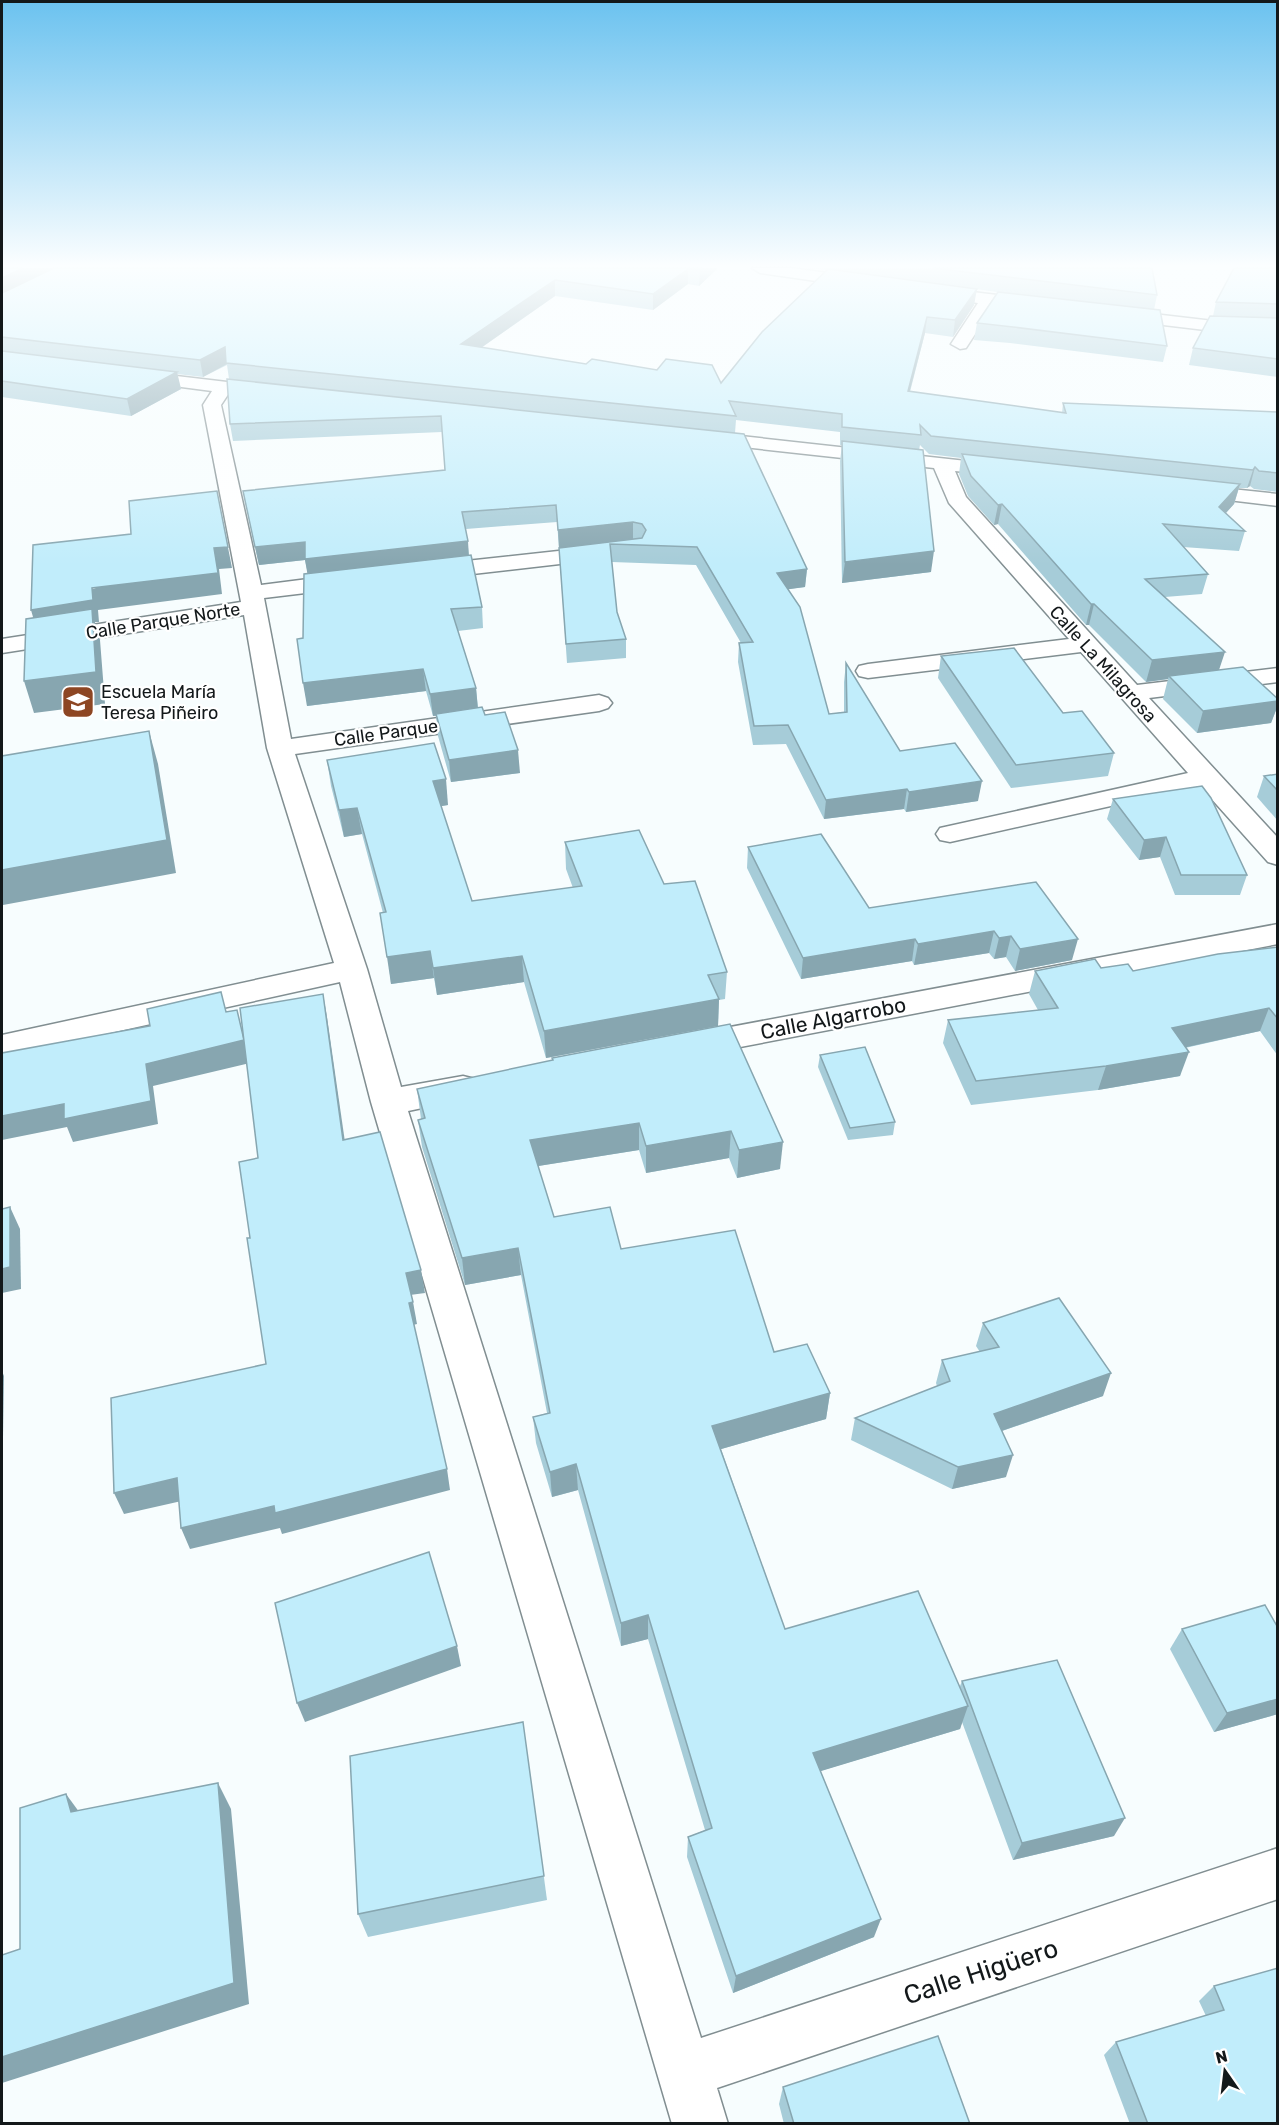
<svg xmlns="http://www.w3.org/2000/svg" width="1279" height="2125" font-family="Rubik,sans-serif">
<rect width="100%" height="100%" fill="#f7fdfe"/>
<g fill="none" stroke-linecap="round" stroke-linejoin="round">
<defs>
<g id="minor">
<path d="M752,268H791L865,278L873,283L865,288L760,273Z"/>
<path d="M931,287L1038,300L1046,305L1038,310L994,305L966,348L960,349L951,344L978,303L925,295L923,292Z"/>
<path d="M1119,310L1222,322L1278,323V333L1222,332L1113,319L1111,315L1113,311Z"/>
<path d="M134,371L244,384L253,389L244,394L229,393L221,405L261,585L347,574L355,576L358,581L355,586L347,588L264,598L291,739L599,695L608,698L612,703L608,708L599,711L295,754L367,969L401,1087L463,1076L475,1079L480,1088L475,1097L408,1111L701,2038L1278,1848V1899L717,2088L728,2124H672L371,1102L340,982L2,1057V1035L334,963L267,748L244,615L2,653V639L241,602L203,405L212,391L128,380L125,376L128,372Z"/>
<path d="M704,432L1012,466L1015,470L1012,474L1005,476L955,471L966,497L1137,685L1278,668V682L1149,698L1278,838V865L1268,862L1200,786L950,842L940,840L936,834L940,828L1188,773L1081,652L868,678L859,676L856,671L859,666L868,664L1069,639L949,503L934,468L697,442L694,438Z"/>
<path d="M1193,485L1278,494V506L1186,495L1183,491L1186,487Z"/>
<path d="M604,546L612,548L615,553L612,558L429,579L421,577L418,572L421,567L429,565Z"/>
<path d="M1278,924V944L693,1056L681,1053L677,1045L681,1037L693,1034Z"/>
</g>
</defs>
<!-- minor casing -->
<use href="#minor" stroke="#818e91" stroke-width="3"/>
<!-- minor -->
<use href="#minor" fill="#fff" fill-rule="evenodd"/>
</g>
<!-- wall -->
<g fill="#a6ccd8">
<path d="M2,268H718L699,286L688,284L653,310L555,296L481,348L586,364L721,383L826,270L805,268H1152L1157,295L1154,310L1167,346L1163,362L1010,343L974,340L977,323L997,292L976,289L974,305L953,337L925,333L910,392L1062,413L1063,403L1278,412V492L1254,489L1250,486L1247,488H1239L1234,504L1226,513L1245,531L1239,551L1183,547L1208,574L1202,594L1165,597L1219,670L1278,699V705L1271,723L1197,733L1163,699L1168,679L1146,682L1089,625H1086L998,524L994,525L968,496L959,474L961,458L929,454L920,445L919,450L931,572L842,583L840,461L842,445H840V432L736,420L735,433L807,569L805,587L788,589L829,714L844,712V682L846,663L900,751L978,801L906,812L904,809L824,819L786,744L753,745L738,662L739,643H741L696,565L612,562L617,612L626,639V658L567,663L559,548L582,546L559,548L557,522L466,529L469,556L482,607L483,628L458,631L476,688L478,708L485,715L520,773L451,782L438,736L436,716H433L426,691L307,706L303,638L308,574L305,560L259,565L243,491L445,470L442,432L233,441L230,424L229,379L227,365L203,377L177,374L181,389L131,416L2,397Z"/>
<path d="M1278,268V377L1189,365L1193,348L1213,316L1216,302Z"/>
<path d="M941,656L1063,713L1114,753L1108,776L1011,788L938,678Z"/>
<path d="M327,760L448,805L441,806L472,901L573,888L566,869L565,842L664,884L727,972L725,999L719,1000L718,1026L546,1058L524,982L437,995L434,978L391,984L383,913L362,834L344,837L331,786Z"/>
<path d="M1278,774V821L1257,797L1264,776Z"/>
<path d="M1113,799L1247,875L1240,895H1175L1160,857L1139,860L1107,819Z"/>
<path d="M748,847L869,908L1036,882L1072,960L1015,971L1006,957L994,959L989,953L914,965L912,961L801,979L747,868Z"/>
<path d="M1278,947V1056L1260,1031L1185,1048L1180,1076L1098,1090L971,1105L943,1043L948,1020L1038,1010L1029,994L1035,971L1101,968L1133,971Z"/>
<path d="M730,1024L780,1169L737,1178L729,1158L646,1173L639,1150L538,1166L554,1217L621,1249L774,1352L830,1393L826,1419L721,1449L785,1629L960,1686L962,1681L1114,1836L1013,1860L962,1722L960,1729L820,1771L874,1937L733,1993L687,1857L688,1837L705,1830L648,1639L621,1646L578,1490L552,1497L536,1443L533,1417L547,1413L521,1275L465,1285L422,1147L418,1120L421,1119L417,1089Z"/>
<path d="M820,1055L895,1122L893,1135L848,1140L818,1067Z"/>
<path d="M983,1323L1103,1396L1002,1431L1006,1477L952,1489L851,1440L855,1418L937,1386L936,1383L942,1360L980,1352L976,1346Z"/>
<path d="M1278,1628V1714L1214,1732L1170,1649L1182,1629Z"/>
<path d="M523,1722L547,1900L368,1937L358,1914Z"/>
<path d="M1214,1986L1278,2124H1130L1104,2055L1116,2042L1206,2016L1199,2001Z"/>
<path d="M783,2087L970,2124H784L779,2104Z"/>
</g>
<!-- shaded-wall -->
<g fill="#87a6b0">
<path d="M23,268H60L2,296V278Z"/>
<path d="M702,268H718L699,286L700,270Z"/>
<path d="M688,269V284L653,310V294Z"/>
<path d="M555,280V296L462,361L461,344Z"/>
<path d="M977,289L974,305L953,337L955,320Z"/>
<path d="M927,317L925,333L905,409L908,391Z"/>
<path d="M225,347L227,364L203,377L200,360Z"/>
<path d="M177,372L181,389L131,416L127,399Z"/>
<path d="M1255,467L1250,486L1247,488L1253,470Z"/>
<path d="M1240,484L1234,504L1213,527L1219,507Z"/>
<path d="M217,491L232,568L219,569L222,594L98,610L99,622H95L100,640L105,704L34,713L24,681L37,631L31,610L214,548Z"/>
<path d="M1002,504L998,524L994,525L998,505Z"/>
<path d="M633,522V540L559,548L558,530Z"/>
<path d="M468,541L469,559L308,577L305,560L259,565L255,547L305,542Z"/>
<path d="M934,551L931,572L842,583L845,562Z"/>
<path d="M807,569L805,587L776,591L777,573Z"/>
<path d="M1091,604H1094L1089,625H1086Z"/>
<path d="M1225,652L1218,673L1169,676L1168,679L1146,682L1152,660Z"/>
<path d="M423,669L426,691L307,706L303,683Z"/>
<path d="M476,688L478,710L433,716L430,694Z"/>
<path d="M1278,701V705L1271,723L1197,733L1203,711Z"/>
<path d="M149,731L158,764L176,873L3,905L2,902V870Z"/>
<path d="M518,750L520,773L451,782L449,760Z"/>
<path d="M446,779L448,805L436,807L433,781Z"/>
<path d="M982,781L978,801L906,812L909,792Z"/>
<path d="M907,789L904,809L824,819L826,800Z"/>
<path d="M357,808L362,834L344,837L339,810Z"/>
<path d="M1166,837L1160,857L1139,860L1144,840Z"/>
<path d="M994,931L989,953L914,965L918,944Z"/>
<path d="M1011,936L1006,957L994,959L999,938Z"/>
<path d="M915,939L912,961L801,979L803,958Z"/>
<path d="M1078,939L1072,960L1015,971L1020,949Z"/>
<path d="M430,951L434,978L391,984L387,957Z"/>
<path d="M522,956L524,982L437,995L433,968Z"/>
<path d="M323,994L327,1017L348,1163L343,1140Z"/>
<path d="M719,999L718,1026L546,1058L544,1031Z"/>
<path d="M1269,1008L1260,1031L1164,1052L1172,1028Z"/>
<path d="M237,1010L250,1063L153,1086L158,1124L73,1142L67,1127L2,1140V1116L146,1064Z"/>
<path d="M1189,1052L1180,1076L1098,1090L1106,1066Z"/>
<path d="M639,1123V1150L532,1167L530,1140Z"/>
<path d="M731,1131L729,1158L646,1173V1146Z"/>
<path d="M783,1142L780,1169L737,1178L739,1150Z"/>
<path d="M10,1207L20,1229L21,1289L2,1293V1269Z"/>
<path d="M518,1248L521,1275L465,1285L462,1258Z"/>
<path d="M421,1270L425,1293L410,1295L406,1273Z"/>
<path d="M413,1302L417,1324L413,1325L409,1303Z"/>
<path d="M2,1371L4,1376L3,1437H2Z"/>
<path d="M1111,1373L1103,1396L987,1436L994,1414Z"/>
<path d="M830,1393L826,1419L711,1452L712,1426Z"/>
<path d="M1013,1455L1006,1477L952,1489L958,1467Z"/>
<path d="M576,1464L578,1490L552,1497L550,1472Z"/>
<path d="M447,1469L450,1490L282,1534L280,1528L190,1549L181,1528L274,1506Z"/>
<path d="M177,1478L186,1500L124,1514L114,1493Z"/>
<path d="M648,1615V1639L621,1646V1623Z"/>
<path d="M457,1646L461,1666L305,1722L297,1703Z"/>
<path d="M1278,1699V1714L1214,1732L1227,1713Z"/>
<path d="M968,1706L960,1729L808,1775L813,1753Z"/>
<path d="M218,1783L231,1809L249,2004L2,2083V2057Z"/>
<path d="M66,1794L85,1820L71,1812Z"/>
<path d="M1125,1818L1114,1836L1013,1860L1022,1843Z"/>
<path d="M881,1919L874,1937L733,1993L736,1976Z"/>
</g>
<!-- building -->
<g fill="#c1edfb" stroke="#87a6b0" stroke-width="1.5">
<path d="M2,268H23L2,278Z"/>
<path d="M54,268H702L700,270L688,269L653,294L555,280L461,344L586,364L592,359L657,370L666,359L712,365L721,383L762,332L828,269L977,289L955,320L927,317L908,391L1066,413L1063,403L1278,412V473L1259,471L1255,467L1253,470L931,436L920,425L921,435L842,427V414L729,401L736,416L226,363L225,347L200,360L2,337V293Z"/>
<path d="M932,268H1152L1157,295Z"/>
<path d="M1234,268H1278V304L1216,302Z"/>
<path d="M998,292L1160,310L1167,346L1013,327L977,323Z"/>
<path d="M1210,316L1278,318V359L1193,348Z"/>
<path d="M2,351L177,372L127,399L2,381Z"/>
<path d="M227,379L744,434L807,569L777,573L800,607L829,714L847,712L846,663L900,751L955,743L982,781L909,792L907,789L826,800L788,725L754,726L739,643L753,642L697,547L610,544L617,612L626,639L566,644L559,548L642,538L646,530L642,524L633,522L558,530L556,505L462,512L468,541L305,559V542L255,547L243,491L445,470L441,416L230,424Z"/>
<path d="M842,441L923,450L934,551L845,562Z"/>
<path d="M962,454L1240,484L1219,507L1245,531L1163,524L1208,574L1145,579L1225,652L1152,660L1094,604H1091L1002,504L998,505L971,476Z"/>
<path d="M217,491L228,547L214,548L218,573L92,588L93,600L31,610L33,545L131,534L129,501Z"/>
<path d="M471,555L482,607L451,609L476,688L430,694L423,669L303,683L297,639L303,638L304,574Z"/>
<path d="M92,609L96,672L24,681L26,619Z"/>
<path d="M1014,648L1063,713L1082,711L1114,753L1016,765L941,656Z"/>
<path d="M1243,667L1278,699V701L1203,711L1169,676Z"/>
<path d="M482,707L485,715L505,712L518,750L449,760L436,714Z"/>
<path d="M149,731L167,840L2,870V756Z"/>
<path d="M434,743L446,779L433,781L472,901L582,886L565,842L639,830L664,884L695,881L727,972L708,975L719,999L544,1031L522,956L433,968L430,951L387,957L380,913L386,912L357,808L339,810L327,760Z"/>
<path d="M1278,774V791L1264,776Z"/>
<path d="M1202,786L1211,798L1247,875H1181L1166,837L1144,840L1113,799Z"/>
<path d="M821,834L869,908L1036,882L1078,939L1020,949L1011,936L999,938L994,931L918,944L915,939L803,958L748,847Z"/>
<path d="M1278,947V1019L1269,1008L1172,1028L1189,1052L1106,1066L976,1081L948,1020L1058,1008L1035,971L1095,959L1101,968L1128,964L1133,971L1218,954Z"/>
<path d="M221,992L226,1012L237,1010L244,1040L146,1064L151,1101L64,1119V1104L2,1116V1053L150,1026L147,1009Z"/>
<path d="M323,994L343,1140L380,1132L421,1270L406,1273L413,1302L409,1303L447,1469L275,1513L274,1506L181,1528L177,1478L114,1493L111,1398L266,1364L247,1238H250L239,1162L258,1158L240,1008Z"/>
<path d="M730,1024L783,1142L739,1150L731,1131L646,1146L639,1123L530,1140L554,1217L610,1207L621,1249L735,1230L774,1352L807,1344L830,1393L712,1426L785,1629L918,1591L968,1706L813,1753L881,1919L736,1976L688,1837L712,1828L648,1615L621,1623L576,1464L550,1472L533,1417L550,1413L518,1248L462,1258L418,1120L425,1118L417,1089L553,1060L552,1058Z"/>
<path d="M865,1047L895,1122L850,1128L820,1055Z"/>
<path d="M10,1207V1267L2,1269V1209Z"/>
<path d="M1059,1298L1111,1373L994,1414L1013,1455L958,1467L855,1418L950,1381L942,1360L999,1347L983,1323Z"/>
<path d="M429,1552L457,1646L297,1703L275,1603Z"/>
<path d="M1265,1605L1278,1628V1699L1227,1713L1182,1629Z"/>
<path d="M1057,1660L1125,1818L1022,1843L962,1681Z"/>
<path d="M523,1722L544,1876L358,1914L350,1756Z"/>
<path d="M218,1783L234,1983L2,2057V1955L20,1949V1808L66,1794L71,1812Z"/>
<path d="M1278,1968V2124H1148L1116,2042L1224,2010L1214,1986Z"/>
<path d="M938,2036L970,2124H794L783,2087Z"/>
</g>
<!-- sky -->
<linearGradient id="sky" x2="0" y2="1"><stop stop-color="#6bc2ef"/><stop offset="0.47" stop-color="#fbfeff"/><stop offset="1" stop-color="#fbfeff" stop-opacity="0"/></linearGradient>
<rect width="1279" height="565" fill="url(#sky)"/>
<!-- icons -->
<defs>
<symbol id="school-square" viewBox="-11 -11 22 22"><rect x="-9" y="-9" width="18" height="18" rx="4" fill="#8d4623" stroke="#fff"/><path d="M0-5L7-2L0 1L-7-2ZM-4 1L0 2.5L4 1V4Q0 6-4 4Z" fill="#fff"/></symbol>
</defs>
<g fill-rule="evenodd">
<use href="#school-square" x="59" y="683" width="38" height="38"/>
</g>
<g text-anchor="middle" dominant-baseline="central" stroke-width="4.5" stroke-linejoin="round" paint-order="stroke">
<!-- far-street labels -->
<g font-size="18" fill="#13181a" stroke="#fff">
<text transform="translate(163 621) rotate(-9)">Calle Parque Norte</text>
<text transform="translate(1103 664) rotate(48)">Calle La Milagrosa</text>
<text transform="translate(386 733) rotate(-8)">Calle Parque</text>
</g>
<!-- far-poi labels -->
<g font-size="18" fill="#13181a" stroke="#fff" text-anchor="start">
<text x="101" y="692">Escuela María<tspan x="101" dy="21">Teresa Piñeiro</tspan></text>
</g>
<!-- street labels -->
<g font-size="21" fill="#13181a" stroke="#fff">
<text transform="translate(833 1018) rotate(-11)">Calle Algarrobo</text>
</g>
<!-- near-street labels -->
<g font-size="26" fill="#13181a" stroke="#fff">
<text transform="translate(981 1972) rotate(-18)">Calle Higüero</text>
</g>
</g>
<!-- border -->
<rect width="1279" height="2125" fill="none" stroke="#13181a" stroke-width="6"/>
<!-- north arrow -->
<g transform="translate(1225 2071) rotate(346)" stroke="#ffffff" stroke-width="4.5" paint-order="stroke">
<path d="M0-4.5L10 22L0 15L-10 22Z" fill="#13181a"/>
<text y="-9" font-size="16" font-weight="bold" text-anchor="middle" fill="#13181a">N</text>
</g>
</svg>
